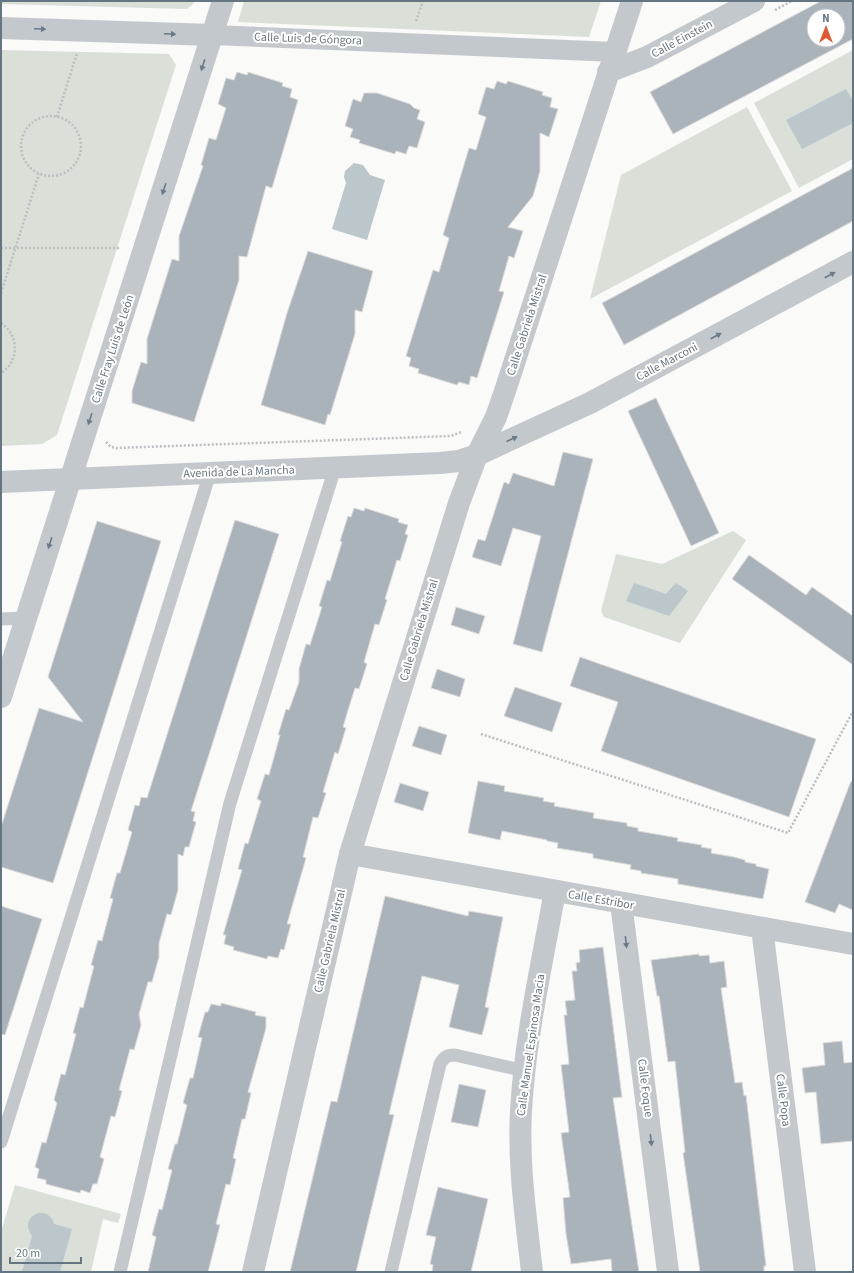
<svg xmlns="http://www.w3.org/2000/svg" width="854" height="1273" font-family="'Source Sans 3',sans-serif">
<rect width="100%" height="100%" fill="#fafaf8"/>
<!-- green -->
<g fill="#dadfd7">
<path d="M1,1H196L187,9L1,4Z"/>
<path d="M244,1H601L589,37L238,22Z"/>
<path d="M1,50L169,54L176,65L57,435L42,444L1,446Z"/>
<path d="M853,50V159L799,188L754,103Z"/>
<path d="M747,107L792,191L590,299L621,175Z"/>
<path d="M733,531L746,540L680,643L604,617L601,611L616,554L662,564Z"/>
<path d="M15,1185L121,1214L118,1223L103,1219L91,1272H1V1232Z"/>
</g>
<!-- water -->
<g fill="#bbc7cb">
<path d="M846,89L853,101V123L802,149L786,120Z"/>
<path d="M354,163L363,165L370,175L385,180L367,240L332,229L346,183L344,177L345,171Z"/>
<path d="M634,583L666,594L676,583L688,591L669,616L626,601Z"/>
<path d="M38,1213C46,1212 52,1216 54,1224L72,1229L60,1272H22L32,1236C25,1227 27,1217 38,1213Z"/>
</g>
<!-- building -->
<g fill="#aab3b9" stroke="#dcdcda" fill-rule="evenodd">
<path d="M821,1H853V39L673,134L650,92ZM814,16H838V40H814Z"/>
<path d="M237,72L247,75L248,72L283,83L282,86L292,89L290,97L298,100L272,188L266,186L247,257L239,256V280L194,422L132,403V391L141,362L147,364V339L172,259L179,261V236L203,166L201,165L209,138L216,140L226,108L218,104L226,78L234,80Z"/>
<path d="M497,81L506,84L508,81L543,92L542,95L552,98L550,107L558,109L549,137L540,133V171L533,196L508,227L523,231L514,258L509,256L499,291L504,292L477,378L471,376L469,385L459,382L457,385L418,373L419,369L409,366L411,358L406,356L433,270L439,272L449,238L443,235L469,148L476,150L486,117L478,114L486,87L494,89Z"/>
<path d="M364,93H377L410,104L414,108L420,110L417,119L425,122L417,148L409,146L406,154L396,151L395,154L359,143L360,140L350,137L353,129L345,126L353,99L361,102Z"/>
<path d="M853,168V221L624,345L602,303Z"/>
<path d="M308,251L373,271L362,312L355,310V334L330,415L328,414L325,425L261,405L287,313Z"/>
<path d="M656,398L719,533L691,546L628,411Z"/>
<path d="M563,452L593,459L542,652L513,644L541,536L513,528L501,566L472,557L478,539L485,541L504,482L509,484L513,473L554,486Z"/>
<path d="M354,508L364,511L365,508L399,519L398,522L408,525L405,534L408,535L400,561L397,560L385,599L387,600L379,625L375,624L364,662L367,664L359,689L355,688L349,707L343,727L346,728L338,754L335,752L323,792L326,793L318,818L313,817L303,857L306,858L287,924H291L284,950L281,949L278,958L268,956L267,959L233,950L234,947L224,944L226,935H223L242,870L238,869L245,843L248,844L261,801L257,799L265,774L269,775L280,735H278L286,709L289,710L299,682V669L306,644L310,645L322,607L319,606L327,580L330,581L342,542L340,541L348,516L351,517Z"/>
<path d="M235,520L279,534L191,811L195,812L193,821L196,822L189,847H185L183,856L178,854V890L171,915L167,914L159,943V957L152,982H148L139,1014L141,1025L134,1050L130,1049L119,1090L122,1091L115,1117L111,1116L100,1157L104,1159L97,1184H93L90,1193L81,1190L80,1193L46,1184V1180L37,1178L39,1169L35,1167L42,1142L46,1143L57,1103L54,1100L61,1074L65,1075L76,1034L73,1033L80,1007L83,1008L94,966L91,965L98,940L102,941L113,899L110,898L117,873H120L132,832L128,830L135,805L139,806L141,797L147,798Z"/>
<path d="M97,521L161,541L53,883L1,867V827L39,708L83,722L48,677Z"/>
<path d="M749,555L806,595L812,587L853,616V665L732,579Z"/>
<path d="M456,607L485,616L479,634L451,625Z"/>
<path d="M580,657L816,739L789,817L601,751L618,702L570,686Z"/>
<path d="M437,669L465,679L460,697L431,688Z"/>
<path d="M515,687L562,703L552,732L504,716Z"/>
<path d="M419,726L447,735L441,755L412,746Z"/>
<path d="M478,781L505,786L504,791L544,798L543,801L555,803L554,806L594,813L593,818L627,823V826L638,828V831L678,838L677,841L702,845L701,847L712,849L711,853L734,857L745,860V862L756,864V866L769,869L763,899L678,884V879L641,873V871L630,869L631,865L593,858V854L557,848L558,843L547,841V840L502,831L500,840L468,833Z"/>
<path d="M851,781L853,782V910L839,904L835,913L805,902Z"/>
<path d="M400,783L429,792L423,811L394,802Z"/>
<path d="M385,896L468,916L469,911L503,917L485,1007L489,1008L482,1035L449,1027L459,985L422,976L389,1114L394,1115L356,1272H290L331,1101L337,1102Z"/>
<path d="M1,906L42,919L5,1035L1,1034Z"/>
<path d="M603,947L622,1097L613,1098L639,1272H612L611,1259L571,1264L566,1234L563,1198L570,1197L561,1133L569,1132L561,1065L569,1064L564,1015H567L565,1001L575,1000L572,971H577L576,963L580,962L579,950Z"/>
<path d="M699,954V956L709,955L710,963L724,961L727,987L721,988L735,1083L742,1082L744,1096L746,1095L766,1266H764V1272H700L683,1153L685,1152L675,1061L668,1062L659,996H657L651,960Z"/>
<path d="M221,1003L256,1012L255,1015L266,1017V1028L248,1092L251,1093L245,1119H242L233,1158L236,1159L230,1185L226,1184L216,1224L220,1225L208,1272H148L156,1237L152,1235L159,1209L162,1210L172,1170L168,1169L175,1144H177L187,1105L183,1103L190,1078H193L202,1038L198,1037L205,1012H208L211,1004L221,1006Z"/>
<path d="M842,1041L844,1063L853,1062V1141L821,1144L816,1092L805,1093L802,1068L825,1065L823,1043Z"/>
<path d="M459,1084L486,1090L478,1127L451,1122Z"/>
<path d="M438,1187L488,1199L471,1272H432L433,1265L430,1264L436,1237L426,1235Z"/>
</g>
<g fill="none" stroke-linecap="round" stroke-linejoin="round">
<!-- path -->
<g stroke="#bbbfc2" stroke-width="2.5" stroke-dasharray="2 2" stroke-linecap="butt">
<path d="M775,10L792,1"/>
<path d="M416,21L423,1"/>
<circle cx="51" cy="146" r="30"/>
<path d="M57,117L77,53"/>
<path d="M1,248H120"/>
<path d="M1,293L39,174"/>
<path d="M1,323C19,335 20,361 1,373"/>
<path d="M106,442L111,447L116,448L451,436L461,432"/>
<path d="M481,734L788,833L853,711"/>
</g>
<!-- service -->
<g stroke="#c3c8cc" stroke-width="13">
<path d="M1,619L26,618"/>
<path d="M1,1142L210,473"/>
<path d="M120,1272L230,803L335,468"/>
<path d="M391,1272L440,1064C444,1057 447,1055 455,1055L525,1071"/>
</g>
<!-- pedestrian -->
<path stroke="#c3c8cc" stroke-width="20" d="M212,35L615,52"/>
<!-- minor -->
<g stroke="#c3c8cc" stroke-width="22">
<path d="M1,28L212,35"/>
<path d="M608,72L647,57L754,1"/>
<path d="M1,482L440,463L459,461L477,455L590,403L853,262"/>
<path d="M1,697L223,1"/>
<path d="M350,854L853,944"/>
<path d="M621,903L668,1272"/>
<path d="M762,928L805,1272"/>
<path d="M253,1272L350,854L459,503L477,455L496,417L506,388L632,1"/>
<path d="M532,1272C526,1218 518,1165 521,1111C525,1037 542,964 555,891"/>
</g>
</g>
<!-- one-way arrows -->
<defs><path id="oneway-solid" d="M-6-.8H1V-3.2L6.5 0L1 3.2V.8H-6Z"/></defs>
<g fill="#6a7a87">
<use href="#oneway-solid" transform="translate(40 29) rotate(2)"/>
<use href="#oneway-solid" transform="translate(170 34) rotate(2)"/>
<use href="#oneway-solid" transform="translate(203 65) rotate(108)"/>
<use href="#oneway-solid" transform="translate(164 189) rotate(108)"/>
<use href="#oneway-solid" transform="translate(830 275) rotate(-28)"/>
<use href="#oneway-solid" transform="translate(716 336) rotate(-28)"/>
<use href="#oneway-solid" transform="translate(90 419) rotate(108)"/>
<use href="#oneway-solid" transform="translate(512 439) rotate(-25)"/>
<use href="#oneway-solid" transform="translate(50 543) rotate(108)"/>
<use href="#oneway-solid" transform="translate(626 942) rotate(83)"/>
<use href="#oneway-solid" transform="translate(651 1140) rotate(83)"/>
</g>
<g text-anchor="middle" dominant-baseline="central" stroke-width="4" stroke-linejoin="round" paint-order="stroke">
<!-- street labels -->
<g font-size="12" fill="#657683" stroke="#fff">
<text transform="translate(308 39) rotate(2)">Calle Luis de Góngora</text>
<text transform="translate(682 39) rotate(-28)">Calle Einstein</text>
<text transform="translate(527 325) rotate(-72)">Calle Gabriela Mistral</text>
<text transform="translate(113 349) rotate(-72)">Calle Fray Luis de León</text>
<text transform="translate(667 362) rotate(-28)">Calle Marconi</text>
<text transform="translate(239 472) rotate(-2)">Avenida de La Mancha</text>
<text transform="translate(419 630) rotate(-73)">Calle Gabriela Mistral</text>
<text transform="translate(601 900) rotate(10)">Calle Estribor</text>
<text transform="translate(330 941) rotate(-77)">Calle Gabriela Mistral</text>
<text transform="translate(531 1045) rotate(-82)">Calle Manuel Espinosa Macia</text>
<text transform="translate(645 1088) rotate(83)">Calle Foque</text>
<text transform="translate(783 1100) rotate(83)">Calle Popa</text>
</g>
</g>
<!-- border -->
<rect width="854" height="1273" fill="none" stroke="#657683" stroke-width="4"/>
<!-- north arrow -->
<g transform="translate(826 28)"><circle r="19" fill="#ffffff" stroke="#c1c8cd"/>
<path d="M0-3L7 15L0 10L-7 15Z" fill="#e4572e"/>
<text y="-6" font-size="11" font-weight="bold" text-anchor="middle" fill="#657683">N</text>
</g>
<!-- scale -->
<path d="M10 1257v6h71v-6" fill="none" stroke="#657683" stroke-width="2"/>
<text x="16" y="1257" font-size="12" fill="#657683" stroke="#ffffff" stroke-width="3" paint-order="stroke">20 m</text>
</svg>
